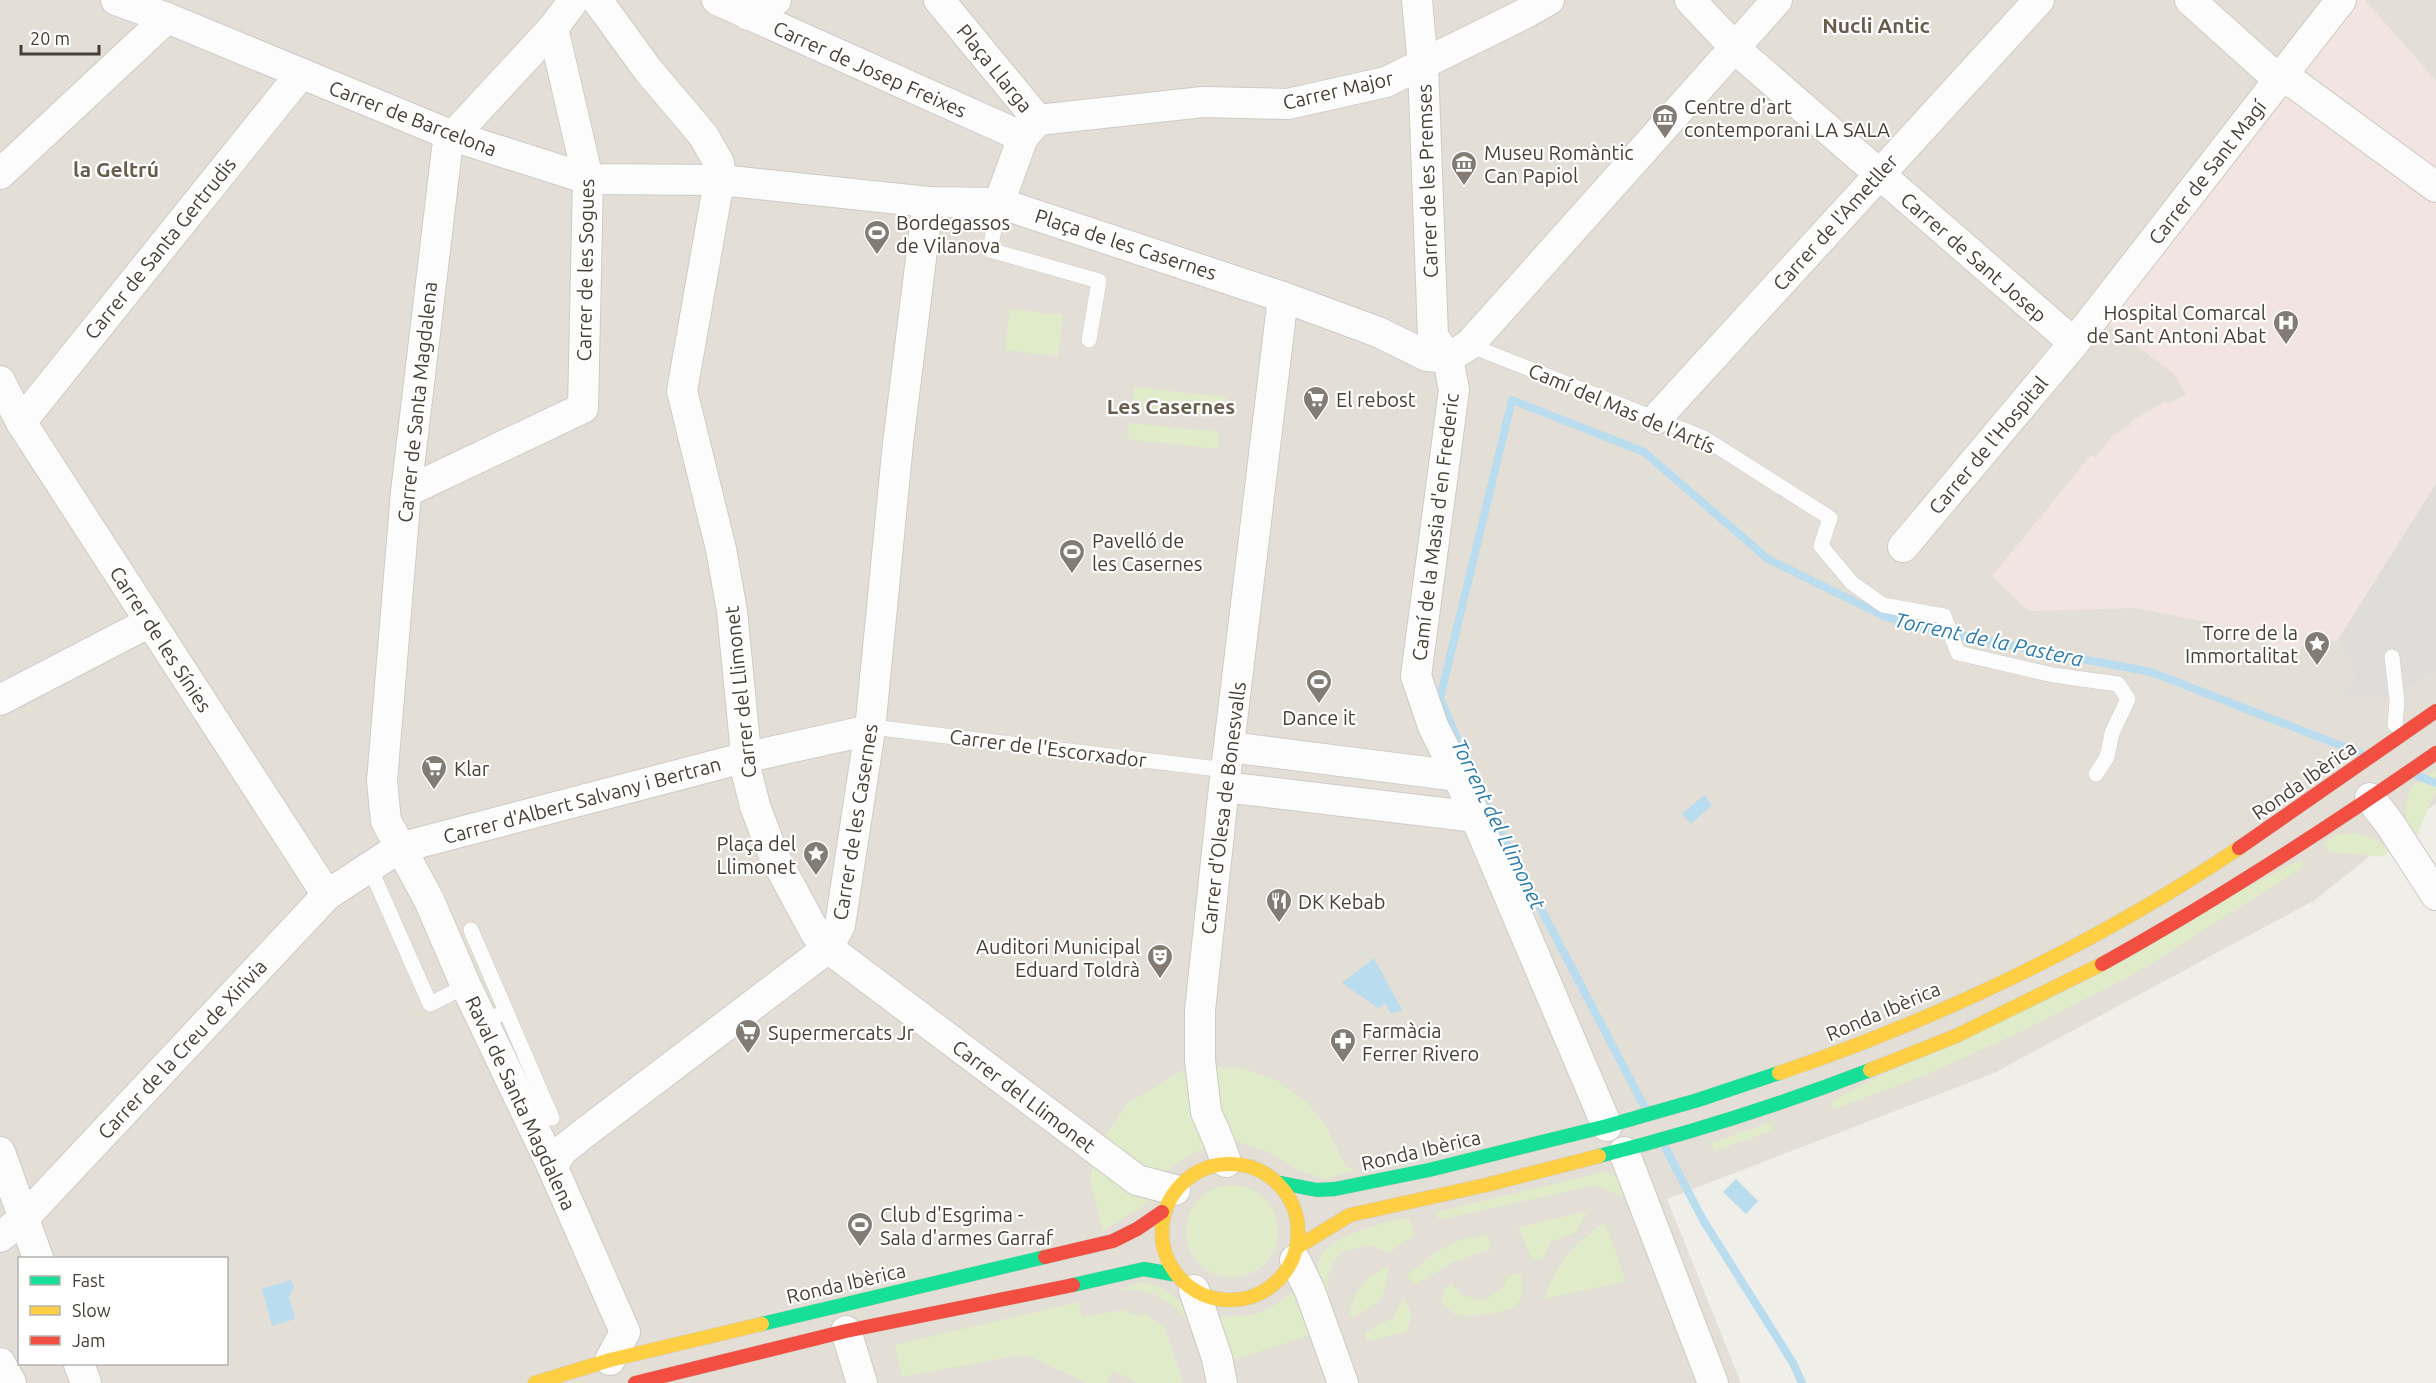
<svg xmlns="http://www.w3.org/2000/svg" width="2436" height="1383" font-family="Ubuntu,sans-serif">
<rect width="100%" height="100%" fill="#f0eee9"/>
<!-- residential -->
<path fill="#e4dfd6" fill-rule="evenodd" d="M0,0H2436V803L2315,900L1994,1073L1667,1199L1741,1383H0ZM20,1258H226V1364H20Z"/>
<!-- medical -->
<path fill="#f2e4e0" d="M2350,0H2365L2436,81V484L2338,640L2303,646L2294,658L2264,642L2212,623L2135,608L2032,611L2025,608L1992,576L2091,455L2095,458L2112,436L2130,425V422L2166,401L2168,404L2186,394L2174,374L2099,318Z"/>
<!-- green -->
<g fill="#dfebc9">
<path d="M1010,309L1063,315L1058,356L1005,350Z"/>
<path d="M1134,387L1226,397L1224,417L1132,406Z"/>
<path d="M1129,423L1219,432L1218,449L1127,439Z"/>
<path d="M2436,770V790L2416,838C2405,824 2401,805 2412,788C2417,781 2429,775 2436,770Z"/>
<path d="M2356,833L2379,841L2390,850L2383,857L2330,852L2323,844L2339,834Z"/>
<path d="M2300,860L2305,866L2136,973L2018,1033L1926,1075L1834,1109L1830,1102Z"/>
<path d="M1208,1066L1245,1069L1278,1081L1306,1101L1325,1125L1346,1167L1357,1169L1325,1179L1297,1170L1268,1152L1244,1144L1227,1134Z"/>
<path d="M1193,1068L1208,1147L1188,1156L1162,1174L1145,1175L1101,1143L1128,1103L1183,1070Z"/>
<path d="M1771,1122L1774,1130L1715,1151L1711,1143Z"/>
<path d="M1095,1159L1149,1198L1147,1204L1103,1231L1090,1180Z"/>
<path d="M1603,1172L1622,1178L1628,1196L1624,1197L1595,1185L1439,1220L1436,1212Z"/>
<circle cx="1232" cy="1231" r="46"/>
<path d="M1588,1211L1575,1233L1551,1242L1542,1259L1532,1260L1518,1227Z"/>
<path d="M1409,1218L1414,1235L1389,1253L1371,1246L1342,1251C1320,1279 1328,1289 1336,1320C1327,1304 1313,1284 1318,1264C1325,1235 1384,1222 1409,1218Z"/>
<path d="M1605,1222L1626,1281L1544,1299C1557,1261 1574,1245 1605,1222Z"/>
<path d="M1488,1235L1491,1249L1452,1262L1416,1285L1406,1275L1438,1251L1459,1240Z"/>
<path d="M1389,1265C1384,1303 1381,1304 1348,1319C1354,1290 1362,1281 1389,1265Z"/>
<path d="M1521,1273C1522,1284 1525,1296 1516,1305C1508,1313 1466,1318 1455,1314C1450,1312 1445,1306 1441,1301L1445,1288L1451,1283L1462,1295L1483,1301L1502,1289L1509,1275Z"/>
<path d="M1141,1282L1162,1288L1189,1308L1204,1366C1200,1355 1198,1344 1194,1334C1181,1304 1150,1286 1118,1290Z"/>
<path d="M1296,1289L1314,1334L1229,1361L1217,1316C1255,1319 1267,1313 1296,1289Z"/>
<path d="M1403,1297L1412,1315L1406,1332L1367,1341L1365,1332L1393,1318Z"/>
<path d="M1078,1302L1082,1317L1122,1310L1140,1316L1143,1313L1164,1326L1183,1383H1138L1113,1371L1107,1383H1086L1032,1357L1021,1355L902,1377L895,1345Z"/>
</g>
<!-- parking -->
<path fill="#dfddd9" d="M2436,484V672L2393,697L2338,695L2354,679L2352,661L2338,640Z"/>
<!-- water -->
<g fill="#b9dcef">
<path d="M1704,795L1712,805L1691,824L1682,814Z"/>
<path d="M1374,958L1402,1010L1391,1014L1386,1003L1378,1008L1342,983Z"/>
<path d="M1736,1179L1758,1201L1746,1214L1723,1192Z"/>
<path d="M291,1280L294,1287L289,1297L295,1319L272,1326L262,1289Z"/>
</g>
<g fill="none" stroke-linecap="round" stroke-linejoin="round">
<!-- stream -->
<g stroke="#b9dcef" stroke-width="8">
<path d="M1467,762L1440,698L1512,400L1644,452L1768,559L1886,617L1977,639L2151,672L2360,753"/>
<path d="M2418,776L2436,783"/>
<path d="M1483,798L1644,1106"/>
<path d="M1666,1149L1703,1220L1793,1363L1802,1383"/>
</g>
<defs>
<g id="lane">
<path d="M999,203L990,250L1099,281L1089,340"/>
<path d="M1469,345L1704,438L1830,518L1821,546L1852,583L1883,605L1944,616L1958,653L2053,675L2118,684L2128,699L2112,733L2107,757L2096,774"/>
<path d="M2392,657L2397,701L2395,725"/>
<path d="M870,730L880,728L1226,770"/>
<path d="M370,868L430,1004L466,986"/>
<path d="M471,930L506,1011"/>
<path d="M484,1023L506,1011L552,1118"/>
</g>
<g id="street">
<path d="M116,0L167,18L453,136L588,179L721,180L928,202L999,203L1283,297L1378,332L1427,356L1448,358L1469,345L1777,0"/>
<path d="M574,0L553,28L453,136L447,149L406,492L382,781L386,821L429,900L466,986L552,1166L625,1332L610,1360"/>
<path d="M597,0L648,70L703,135L719,163L721,180L716,198L682,391L721,549L732,611L745,744L743,758L755,806L774,856L816,934L828,948L1137,1180L1175,1190"/>
<path d="M717,0L1023,137"/>
<path d="M939,0L1038,120L1023,137L999,203"/>
<path d="M1417,0L1423,65L1433,336L1448,358L1454,390L1416,676L1433,726L1458,776L1607,1126"/>
<path d="M1690,0L1740,53L2074,343"/>
<path d="M2190,0L2279,80L2294,83L2436,187"/>
<path d="M748,15L762,5L776,0"/>
<path d="M1038,120L1203,102L1288,104L1386,82L1524,14L1549,0"/>
<path d="M0,174L167,18"/>
<path d="M0,381L21,422L327,895"/>
<path d="M1656,419L2039,0"/>
<path d="M21,422L300,75"/>
<path d="M406,492L583,408L588,179L553,28"/>
<path d="M1903,547L2074,343L2341,0"/>
<path d="M0,700L150,622"/>
<path d="M1229,747L1458,776"/>
<path d="M1224,787L1476,817"/>
<path d="M2370,798L2390,824L2436,895"/>
<path d="M0,1152L38,1258"/>
<path d="M1624,1152L1713,1383"/>
<path d="M1226,1162L1219,1142L1206,1112L1200,1060V1010L1224,787L1283,297"/>
<path d="M552,1166L563,1150L583,1134L828,948L840,925L870,730L898,443L928,202"/>
<path d="M0,1237L23,1219L327,895L399,848L743,758L870,730"/>
<path d="M1295,1260L1310,1291L1343,1383"/>
<path d="M1194,1290L1217,1358L1222,1383"/>
<path d="M846,1331L862,1383"/>
<path d="M0,1363L11,1383"/>
<path d="M79,1364L86,1383"/>
</g>
<g id="fast">
<path d="M1599,1156C1692,1133 1782,1104 1870,1070"/>
<path d="M1281,1183L1317,1190L1335,1189L1429,1170L1607,1126L1698,1100L1779,1073"/>
<path d="M1073,1285L1144,1269L1172,1274"/>
<path d="M762,1324L1045,1257"/>
</g>
<g id="slow">
<path d="M1870,1070L1956,1036L2102,964"/>
<path d="M1779,1073C1939,1019 2099,942 2239,848"/>
<circle cx="1230" cy="1232" r="68"/>
<path d="M1299,1246L1350,1215L1486,1185L1599,1156"/>
<path d="M535,1383L610,1360L762,1324"/>
</g>
<g id="jam">
<path d="M2239,848L2436,711"/>
<path d="M2102,964C2217,900 2328,828 2436,753"/>
<path d="M1045,1257L1113,1241L1137,1229L1162,1212"/>
<path d="M635,1383L846,1331L1073,1285"/>
</g>
</defs>
<!-- lane casing -->
<use href="#lane" stroke="#cecbc6" stroke-width="16"/>
<!-- street casing -->
<use href="#street" stroke="#cecbc6" stroke-width="32"/>
<!-- fast casing -->
<use href="#fast" stroke="#d0cbc0" stroke-width="15"/>
<!-- slow casing -->
<use href="#slow" stroke="#d0cbc0" stroke-width="15"/>
<!-- jam casing -->
<use href="#jam" stroke="#d0cbc0" stroke-width="15"/>
<!-- lane -->
<use href="#lane" stroke="#fdfcfc" stroke-width="15"/>
<!-- street -->
<use href="#street" stroke="#fdfcfc" stroke-width="30"/>
<!-- fast -->
<use href="#fast" stroke="#16e098" stroke-width="14"/>
<!-- slow -->
<use href="#slow" stroke="#ffcf43" stroke-width="14"/>
<!-- jam -->
<use href="#jam" stroke="#f24e42" stroke-width="14"/>
</g>
<!-- icons -->
<defs>
<symbol id="museum-pin" viewBox="-11 -11 22 30"><path d="M0 17L-7.5 6A9.5 9.5 0 1 1 7.5 6Z" fill="#827c74" stroke="#fff"/><path d="M0-6L6-3V-2H-6V-3ZM-5-1h2V3h-2ZM-1-1h2V3h-2ZM3-1h2V3H3ZM-6 4H6V6H-6Z" fill="#fff"/></symbol>
<symbol id="stadium-pin" viewBox="-11 -11 22 30"><path d="M0 17L-7.5 6A9.5 9.5 0 1 1 7.5 6Z" fill="#827c74" stroke="#fff"/><path d="M0-5a6.5 5 0 1 0 0 10a6.5 5 0 1 0 0-10ZM-3.5-1.8h7v3.6h-7Z" fill="#fff"/></symbol>
<symbol id="hospital-pin" viewBox="-11 -11 22 30"><path d="M0 17L-7.5 6A9.5 9.5 0 1 1 7.5 6Z" fill="#827c74" stroke="#fff"/><path d="M-5-5h3v3.5h4V-5h3V5h-3V1.5h-4V5h-3Z" fill="#fff"/></symbol>
<symbol id="supermarket-pin" viewBox="-11 -11 22 30"><path d="M0 17L-7.5 6A9.5 9.5 0 1 1 7.5 6Z" fill="#827c74" stroke="#fff"/><path d="M-6-5.5h2.5l.6 2H6L4.5 2H-2.5L-4.4-4H-6ZM-1.5 3.2a1.3 1.3 0 1 0 .1 0ZM3 3.2a1.3 1.3 0 1 0 .1 0Z" fill="#fff"/></symbol>
<symbol id="sight-pin" viewBox="-11 -11 22 30"><path d="M0 17L-7.5 6A9.5 9.5 0 1 1 7.5 6Z" fill="#827c74" stroke="#fff"/><path d="M0-6L1.8-2.2L6-1.7L2.9 1.2L3.7 5.4L0 3.3L-3.7 5.4L-2.9 1.2L-6-1.7L-1.8-2.2Z" fill="#fff"/></symbol>
<symbol id="restaurant-pin" viewBox="-11 -11 22 30"><path d="M0 17L-7.5 6A9.5 9.5 0 1 1 7.5 6Z" fill="#827c74" stroke="#fff"/><path d="M-5-6h1v4h1v-4h1v4h1v-4h1v5L-1.5 .5V6h-2V.5L-5-1ZM5-6V6H3V1.5H1.5Q1.5-4 5-6Z" fill="#fff"/></symbol>
<symbol id="theatre-pin" viewBox="-11 -11 22 30"><path d="M0 17L-7.5 6A9.5 9.5 0 1 1 7.5 6Z" fill="#827c74" stroke="#fff"/><path d="M-5-5.5Q0-4 5-5.5V0Q5 5 0 6Q-5 5-5 0ZM-3.3-2.5H-1v1.5H-3.3ZM1-2.5H3.3v1.5H1ZM-2.8 1Q0 5.5 2.8 1Z" fill="#fff"/></symbol>
<symbol id="pharmacy-pin" viewBox="-11 -11 22 30"><path d="M0 17L-7.5 6A9.5 9.5 0 1 1 7.5 6Z" fill="#827c74" stroke="#fff"/><path d="M-2-6h4v4h4v4h-4v4h-4v-4h-4v-4h4Z" fill="#fff"/></symbol>
</defs>
<g fill-rule="evenodd">
<use href="#museum-pin" x="1650" y="102" width="30" height="40"/>
<use href="#museum-pin" x="1449" y="149" width="30" height="40"/>
<use href="#stadium-pin" x="862" y="218" width="30" height="40"/>
<use href="#hospital-pin" x="2271" y="308" width="30" height="40"/>
<use href="#supermarket-pin" x="1301" y="384" width="30" height="40"/>
<use href="#stadium-pin" x="1057" y="537" width="30" height="40"/>
<use href="#sight-pin" x="2302" y="629" width="30" height="40"/>
<use href="#stadium-pin" x="1304" y="667" width="30" height="40"/>
<use href="#supermarket-pin" x="419" y="753" width="30" height="40"/>
<use href="#sight-pin" x="801" y="839" width="30" height="40"/>
<use href="#restaurant-pin" x="1264" y="886" width="30" height="40"/>
<use href="#theatre-pin" x="1145" y="942" width="30" height="40"/>
<use href="#supermarket-pin" x="733" y="1017" width="30" height="40"/>
<use href="#pharmacy-pin" x="1328" y="1026" width="30" height="40"/>
<use href="#stadium-pin" x="845" y="1210" width="30" height="40"/>
</g>
<g text-anchor="middle" dominant-baseline="central" stroke-width="4.5" stroke-linejoin="round" paint-order="stroke">
<!-- street labels -->
<g font-size="20" fill="#463f35" stroke="#fff">
<text transform="translate(995 68) rotate(51)">Plaça Llarga</text>
<text transform="translate(870 69) rotate(24)">Carrer de Josep Freixes</text>
<text transform="translate(1338 90) rotate(-13)">Carrer Major</text>
<text transform="translate(413 118) rotate(21)">Carrer de Barcelona</text>
<text transform="translate(2207 172) rotate(-52)">Carrer de Sant Magí</text>
<text transform="translate(1427 181) rotate(-92)">Carrer de les Premses</text>
<text transform="translate(1835 222) rotate(-48)">Carrer de l'Ametller</text>
<text transform="translate(1126 244) rotate(18)">Plaça de les Casernes</text>
<text transform="translate(160 248) rotate(-51)">Carrer de Santa Gertrudis</text>
<text transform="translate(1974 257) rotate(41)">Carrer de Sant Josep</text>
<text transform="translate(585 270) rotate(-89)">Carrer de les Sogues</text>
<text transform="translate(417 402) rotate(-84)">Carrer de Santa Magdalena</text>
<text transform="translate(1622 408) rotate(23)">Camí del Mas de l'Artís</text>
<text transform="translate(1988 445) rotate(-50)">Carrer de l'Hospital</text>
<text transform="translate(1435 527) rotate(-83)">Camí de la Masia d'en Frederic</text>
<text transform="translate(161 639) rotate(57)">Carrer de les Sínies</text>
<text transform="translate(740 692) rotate(-96)">Carrer del Llimonet</text>
<text transform="translate(1048 748) rotate(7)">Carrer de l'Escorxador</text>
<text transform="translate(2304 780) rotate(-35)">Ronda Ibèrica</text>
<text transform="translate(582 800) rotate(-15)">Carrer d'Albert Salvany i Bertran</text>
<text transform="translate(1223 808) rotate(-83)">Carrer d'Olesa de Bonesvalls</text>
<text transform="translate(855 822) rotate(-81)">Carrer de les Casernes</text>
<text transform="translate(1883 1011) rotate(-23)">Ronda Ibèrica</text>
<text transform="translate(182 1049) rotate(-47)">Carrer de la Creu de Xirivia</text>
<text transform="translate(1024 1096) rotate(37)">Carrer del Llimonet</text>
<text transform="translate(521 1103) rotate(65)">Raval de Santa Magdalena</text>
<text transform="translate(1421 1150) rotate(-13)">Ronda Ibèrica</text>
<text transform="translate(846 1283) rotate(-13)">Ronda Ibèrica</text>
</g>
<!-- poi labels -->
<g font-size="20" fill="#463f35" stroke="#fff" text-anchor="start">
<text x="1684" y="106">Centre d'art<tspan x="1684" dy="23">contemporani LA SALA</tspan></text>
<text x="1484" y="152">Museu Romàntic<tspan x="1484" dy="23">Can Papiol</tspan></text>
<text x="896" y="222">Bordegassos<tspan x="896" dy="23">de Vilanova</tspan></text>
<text x="2266" y="312" text-anchor="end">Hospital Comarcal<tspan x="2266" dy="23">de Sant Antoni Abat</tspan></text>
<text x="1336" y="399">El rebost</text>
<text x="1092" y="540">Pavelló de<tspan x="1092" dy="23">les Casernes</tspan></text>
<text x="2298" y="632" text-anchor="end">Torre de la<tspan x="2298" dy="23">Immortalitat</tspan></text>
<text x="1319" y="717" text-anchor="middle">Dance it</text>
<text x="454" y="768">Klar</text>
<text x="796" y="843" text-anchor="end">Plaça del<tspan x="796" dy="23">Llimonet</tspan></text>
<text x="1298" y="901">DK Kebab</text>
<text x="1140" y="946" text-anchor="end">Auditori Municipal<tspan x="1140" dy="23">Eduard Toldrà</tspan></text>
<text x="1362" y="1030">Farmàcia<tspan x="1362" dy="23">Ferrer Rivero</tspan></text>
<text x="768" y="1032">Supermercats Jr</text>
<text x="880" y="1214">Club d'Esgrima -<tspan x="880" dy="23">Sala d'armes Garraf</tspan></text>
</g>
<!-- neighbourhood labels -->
<g font-size="21" font-weight="bold" fill="#695c4c" stroke="#fff">
<text x="1876" y="25">Nucli Antic</text>
<text x="116" y="169">la Geltrú</text>
<text x="1171" y="406">Les Casernes</text>
</g>
<!-- water labels -->
<g font-size="21" font-style="italic" fill="#2b7cac" stroke="#fff">
<text transform="translate(1989 639) rotate(12)">Torrent de la Pastera</text>
<text transform="translate(1499 824) rotate(64)">Torrent del Llimonet</text>
</g>
</g>
<!-- legend -->
<rect x="18" y="1257" width="210" height="108" fill="#ffffff" stroke="#b5b2ae" stroke-width="1.5"/>
<rect x="30" y="1276" width="30" height="9" fill="#16e098" stroke="#b5b2ae" stroke-width="1.5"/>
<text x="72" y="1287" font-size="18" fill="#463f35">Fast</text>
<rect x="30" y="1306" width="30" height="9" fill="#ffcf43" stroke="#b5b2ae" stroke-width="1.5"/>
<text x="72" y="1317" font-size="18" fill="#463f35">Slow</text>
<rect x="30" y="1336" width="30" height="9" fill="#f24e42" stroke="#b5b2ae" stroke-width="1.5"/>
<text x="72" y="1347" font-size="18" fill="#463f35">Jam</text>
<!-- scale -->
<path d="M21 45v9h78v-9" fill="none" stroke="#463f35" stroke-width="3"/>
<text x="30" y="45" font-size="18" fill="#463f35" stroke="#ffffff" stroke-width="4.5" paint-order="stroke">20 m</text>
</svg>
